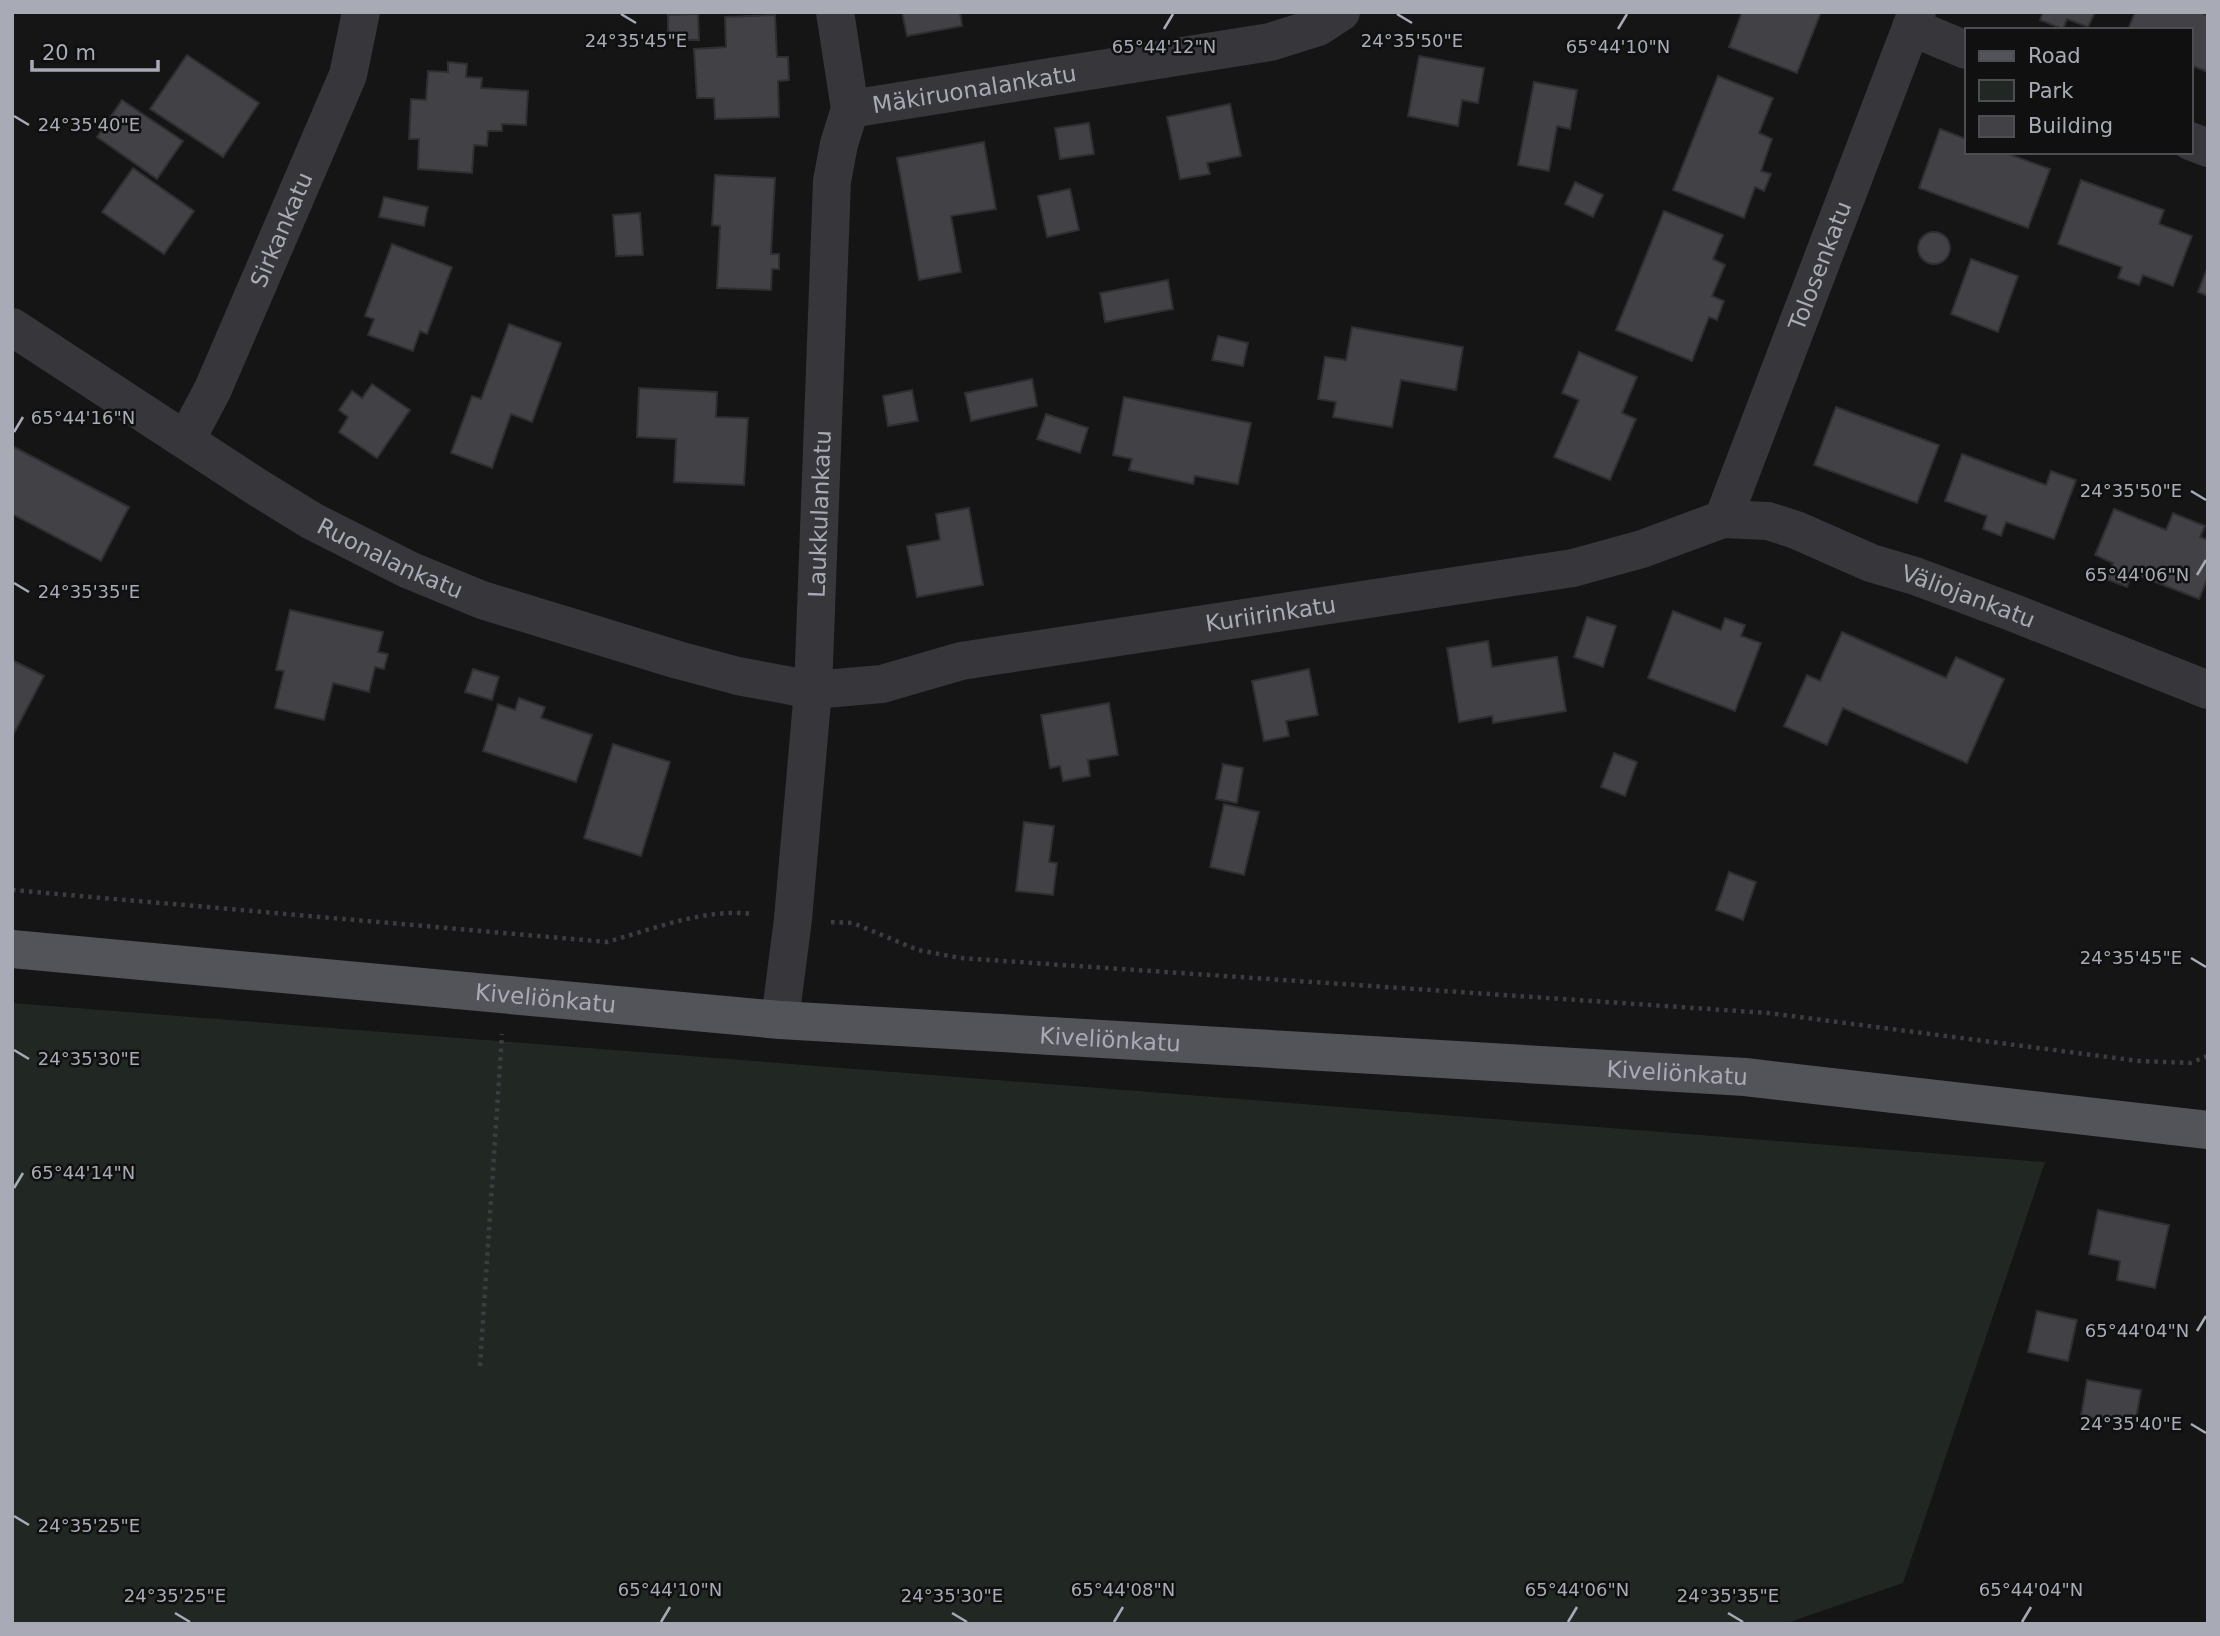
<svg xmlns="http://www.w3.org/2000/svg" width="2220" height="1636" font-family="'DejaVu Sans',sans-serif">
<rect width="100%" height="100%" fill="#151516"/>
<!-- green -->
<path fill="#212823" d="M12,1003L2045,1162L1903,1583L1784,1624H12Z"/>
<!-- building -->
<g fill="#424246" stroke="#2f2f32" stroke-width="2">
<path d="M902,12H960L962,26L907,36Z"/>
<path d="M1742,12H1821L1797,73L1729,47Z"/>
<path d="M2043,12H2095L2088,27L2067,19L2063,29L2040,20Z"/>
<path d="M2135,12H2200L2208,16V72L2190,65V30H2128Z"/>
<path d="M698,14L699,40H668V15Z"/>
<path d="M775,15L777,57H788L789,80L778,81L779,117L715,119L714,98H697L694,49L726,47L725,17Z"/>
<path d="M187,55L259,103L223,157L150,109Z"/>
<path d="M1419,56L1484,68L1478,103L1462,100L1458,126L1408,116Z"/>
<path d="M448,62L467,64L466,77L482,78L481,88L528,91L526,125L502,124V131H488L487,146L474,145L472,173L418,169L419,139H409L411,99L426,100L428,71L448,72Z"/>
<path d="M1718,76L1773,98L1759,133L1772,139L1761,171L1771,174L1764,191L1755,187L1744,218L1673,190Z"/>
<path d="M1534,82L1577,90L1570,129L1557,126L1549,171L1518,165Z"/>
<path d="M122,100L183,141L157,179L97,137Z"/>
<path d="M1230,104L1241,156L1207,163L1210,174L1180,179L1167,117Z"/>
<path d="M1089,123L1094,154L1060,159L1055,128Z"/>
<path d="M1940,129L1966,139V152H2003L2050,169L2028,228L1919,188Z"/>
<path d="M984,142L996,209L951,216L961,272L919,280L897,158Z"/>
<path d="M133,168L194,211L164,254L102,212Z"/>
<path d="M715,175L775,178L771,254H779V269H772L771,290L717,288L720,226L712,225Z"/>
<path d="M2081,180L2164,210L2159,224L2192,236L2173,286L2143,275L2139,285L2118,278L2122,267L2058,244Z"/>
<path d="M1575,182L1603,195L1593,217L1565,204Z"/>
<path d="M1070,189L1079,230L1047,237L1038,196Z"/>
<path d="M384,197L428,207L424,226L379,217Z"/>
<path d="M1664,211L1723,235L1713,259L1725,265L1712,296L1724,301L1717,320L1709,317L1692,361L1616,330Z"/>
<path d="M640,213L643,255L616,256L613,215Z"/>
<circle cx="1934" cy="248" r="16"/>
<path d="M392,244L452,267L427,334L420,331L413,351L368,335L374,319L365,316Z"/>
<path d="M1971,259L2018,276L1998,332L1951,314Z"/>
<path d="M2208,266V296L2198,292Z"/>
<path d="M1168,280L1173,309L1105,322L1100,293Z"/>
<path d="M509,324L561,343L532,422L511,414L492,468L451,453L472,396L481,399Z"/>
<path d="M1352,327L1463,347L1456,390L1401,380L1392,427L1333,417L1336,402L1318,399L1325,357L1346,360Z"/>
<path d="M1218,336L1248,343L1243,366L1212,360Z"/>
<path d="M1579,352L1637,377L1622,413L1636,419L1610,480L1554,457L1579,400L1562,393Z"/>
<path d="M1032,379L1037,406L971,421L965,393Z"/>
<path d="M372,384L410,410L377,458L339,432L348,417L339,410L352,391L362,398Z"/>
<path d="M639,388L717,392L716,417L748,418L744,485L674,482L676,439L637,437Z"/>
<path d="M912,390L918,421L888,426L883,396Z"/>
<path d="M1124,397L1251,423L1238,484L1195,476L1193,484L1129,470L1132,459L1113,455Z"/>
<path d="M1836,407L1939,445L1917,503L1814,465Z"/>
<path d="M1046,414L1088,428L1080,453L1037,439Z"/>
<path d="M12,446L129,507L101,561L12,514Z"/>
<path d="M1962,454L2046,485L2051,471L2076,480L2054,539L2006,522L2001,536L1983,529L1987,516L1945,501Z"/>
<path d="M969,508L983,585L917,597L907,546L940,540L936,514Z"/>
<path d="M2114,509L2166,530L2173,513L2205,526L2200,537L2208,540V577L2199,599L2132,573L2127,587L2106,579L2113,563L2095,555Z"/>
<path d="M290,610L383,632L378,652L388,654L384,669L375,667L369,692L333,683L324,720L275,708L284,671L276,670Z"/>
<path d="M1673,611L1721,630L1725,618L1745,625L1741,636L1761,643L1735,711L1648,678Z"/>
<path d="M1587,617L1616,626L1603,667L1574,657Z"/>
<path d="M1842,632L1946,678L1956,657L2004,679L1967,763L1843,708L1827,745L1784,726L1807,675L1820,681Z"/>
<path d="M1488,641L1492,667L1557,657L1566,711L1493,723L1492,716L1459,722L1447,648Z"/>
<path d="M12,660L44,676L12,737Z"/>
<path d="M473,669L499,677L492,700L465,692Z"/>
<path d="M1309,669L1318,715L1286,721L1289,736L1264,741L1252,681Z"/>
<path d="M519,698L545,707L541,718L592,735L576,782L483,751L498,704L515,710Z"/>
<path d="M1109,703L1118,755L1088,760L1090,776L1063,781L1060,766L1050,768L1041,715Z"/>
<path d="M613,744L670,762L641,856L584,838Z"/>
<path d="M1614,753L1637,762L1625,796L1601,787Z"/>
<path d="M1223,764L1243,768L1237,803L1216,799Z"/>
<path d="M1224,804L1259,812L1244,875L1210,867Z"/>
<path d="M1024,822L1054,826L1049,862L1057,863L1053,895L1016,891Z"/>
<path d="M1729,872L1756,882L1743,920L1716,910Z"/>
<path d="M2098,1210L2169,1225L2155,1288L2117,1280L2120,1261L2089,1254Z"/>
<path d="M2037,1311L2077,1320L2068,1361L2028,1352Z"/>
<path d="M2087,1380L2141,1390L2135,1425L2081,1416Z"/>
</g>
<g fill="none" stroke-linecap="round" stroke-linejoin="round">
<!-- path -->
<g stroke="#3c3d42" stroke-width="4.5" stroke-dasharray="3.5 5" stroke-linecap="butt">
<path d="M12,890L607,942C654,929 704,908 753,914"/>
<path d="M831,922L853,923L918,950L960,958L1768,1013L2139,1061L2190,1063L2208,1056"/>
<path d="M480,1366L502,1034"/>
</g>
<!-- minor -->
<g stroke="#36363b" stroke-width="38">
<path d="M1911,27L1966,50"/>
<path id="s1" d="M850,109L1270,42L1318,27L1341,12"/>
<path d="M2190,141L2208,148"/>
<path id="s2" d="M12,327L260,489L312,521L409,570L482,600L678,660L738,676L813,690L882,684L961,661L1573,568L1642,549L1723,519L1768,521L1796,530L1871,563L1915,576L2014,613L2208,690"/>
<path id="s3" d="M186,440L213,389L348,75L361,12"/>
<path id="s4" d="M1723,519L1917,12"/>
<path id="s5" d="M780,1020L793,919L813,690L832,181L839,144L850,109L835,12"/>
</g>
<!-- major -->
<path stroke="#53535a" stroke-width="38" id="s6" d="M12,949L780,1020L1745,1077L2208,1130"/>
</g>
<!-- ticks -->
<path fill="none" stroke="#a8abb5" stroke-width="2.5" d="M621,14L636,23M1397,14L1412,23M1164,29L1173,14M1618,29L1627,14M14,116L29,125M14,432L23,417M2191,491L2206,500M2197,575L2206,560M14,583L29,592M2191,958L2206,967M14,1050L29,1059M14,1188L23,1173M2197,1331L2206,1316M2191,1424L2206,1433M14,1516L29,1525M175,1613L190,1622M952,1613L967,1622M1728,1613L1743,1622M661,1622L670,1607M1114,1622L1123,1607M1568,1622L1577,1607M2022,1622L2031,1607"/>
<g text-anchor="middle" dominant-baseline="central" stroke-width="5" stroke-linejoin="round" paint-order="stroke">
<!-- street labels -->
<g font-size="23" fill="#a8abb5" stroke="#101011">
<text stroke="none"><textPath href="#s1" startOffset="126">Mäkiruonalankatu</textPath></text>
<text stroke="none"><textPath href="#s3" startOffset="231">Sirkankatu</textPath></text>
<text stroke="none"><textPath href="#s4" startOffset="271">Tolosenkatu</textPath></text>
<text stroke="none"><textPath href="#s5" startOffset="508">Laukkulankatu</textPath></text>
<text stroke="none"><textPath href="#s2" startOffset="444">Ruonalankatu</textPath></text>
<text stroke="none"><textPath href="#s2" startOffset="2076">Väliojankatu</textPath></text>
<text stroke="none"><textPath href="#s2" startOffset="1353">Kuriirinkatu</textPath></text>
<text stroke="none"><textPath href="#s6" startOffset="536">Kiveliönkatu</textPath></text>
<text stroke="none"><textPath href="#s6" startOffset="1102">Kiveliönkatu</textPath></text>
<text stroke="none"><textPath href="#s6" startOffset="1670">Kiveliönkatu</textPath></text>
</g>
</g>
<g font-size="18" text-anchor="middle" fill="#a8abb5" stroke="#101011" stroke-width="5" stroke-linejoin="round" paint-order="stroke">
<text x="636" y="47">24°35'45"E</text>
<text x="1412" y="47">24°35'50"E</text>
<text x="1164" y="53">65°44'12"N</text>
<text x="1618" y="53">65°44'10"N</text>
<text x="89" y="131">24°35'40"E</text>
<text x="83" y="424">65°44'16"N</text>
<text x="2131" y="497">24°35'50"E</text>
<text x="2137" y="581">65°44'06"N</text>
<text x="89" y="598">24°35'35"E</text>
<text x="2131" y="964">24°35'45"E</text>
<text x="89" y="1065">24°35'30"E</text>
<text x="83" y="1179">65°44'14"N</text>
<text x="2137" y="1337">65°44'04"N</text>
<text x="2131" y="1430">24°35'40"E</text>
<text x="89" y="1532">24°35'25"E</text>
<text x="670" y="1596">65°44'10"N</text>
<text x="1123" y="1596">65°44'08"N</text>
<text x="1577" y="1596">65°44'06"N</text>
<text x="2031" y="1596">65°44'04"N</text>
<text x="175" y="1602">24°35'25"E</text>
<text x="952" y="1602">24°35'30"E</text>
<text x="1728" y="1602">24°35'35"E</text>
</g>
<!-- border -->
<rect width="2220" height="1636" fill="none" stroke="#a8abb5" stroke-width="28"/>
<!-- legend -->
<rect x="1965" y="28" width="228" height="126" fill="#101011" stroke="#4d4e53" stroke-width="2"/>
<rect x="1979" y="51" width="35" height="10" fill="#53535a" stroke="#4d4e53" stroke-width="2"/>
<text x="2028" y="63" font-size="21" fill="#a8abb5">Road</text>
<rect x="1979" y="80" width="35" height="21" fill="#212823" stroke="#4d4e53" stroke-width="2"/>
<text x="2028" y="98" font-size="21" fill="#a8abb5">Park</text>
<rect x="1979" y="116" width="35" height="21" fill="#424246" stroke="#4d4e53" stroke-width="2"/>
<text x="2028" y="133" font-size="21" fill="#a8abb5">Building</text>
<!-- scale -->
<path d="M32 60v10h126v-10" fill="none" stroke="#a8abb5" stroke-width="3.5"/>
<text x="42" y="60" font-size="21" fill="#a8abb5" stroke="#101011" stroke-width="5" paint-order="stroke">20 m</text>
</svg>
